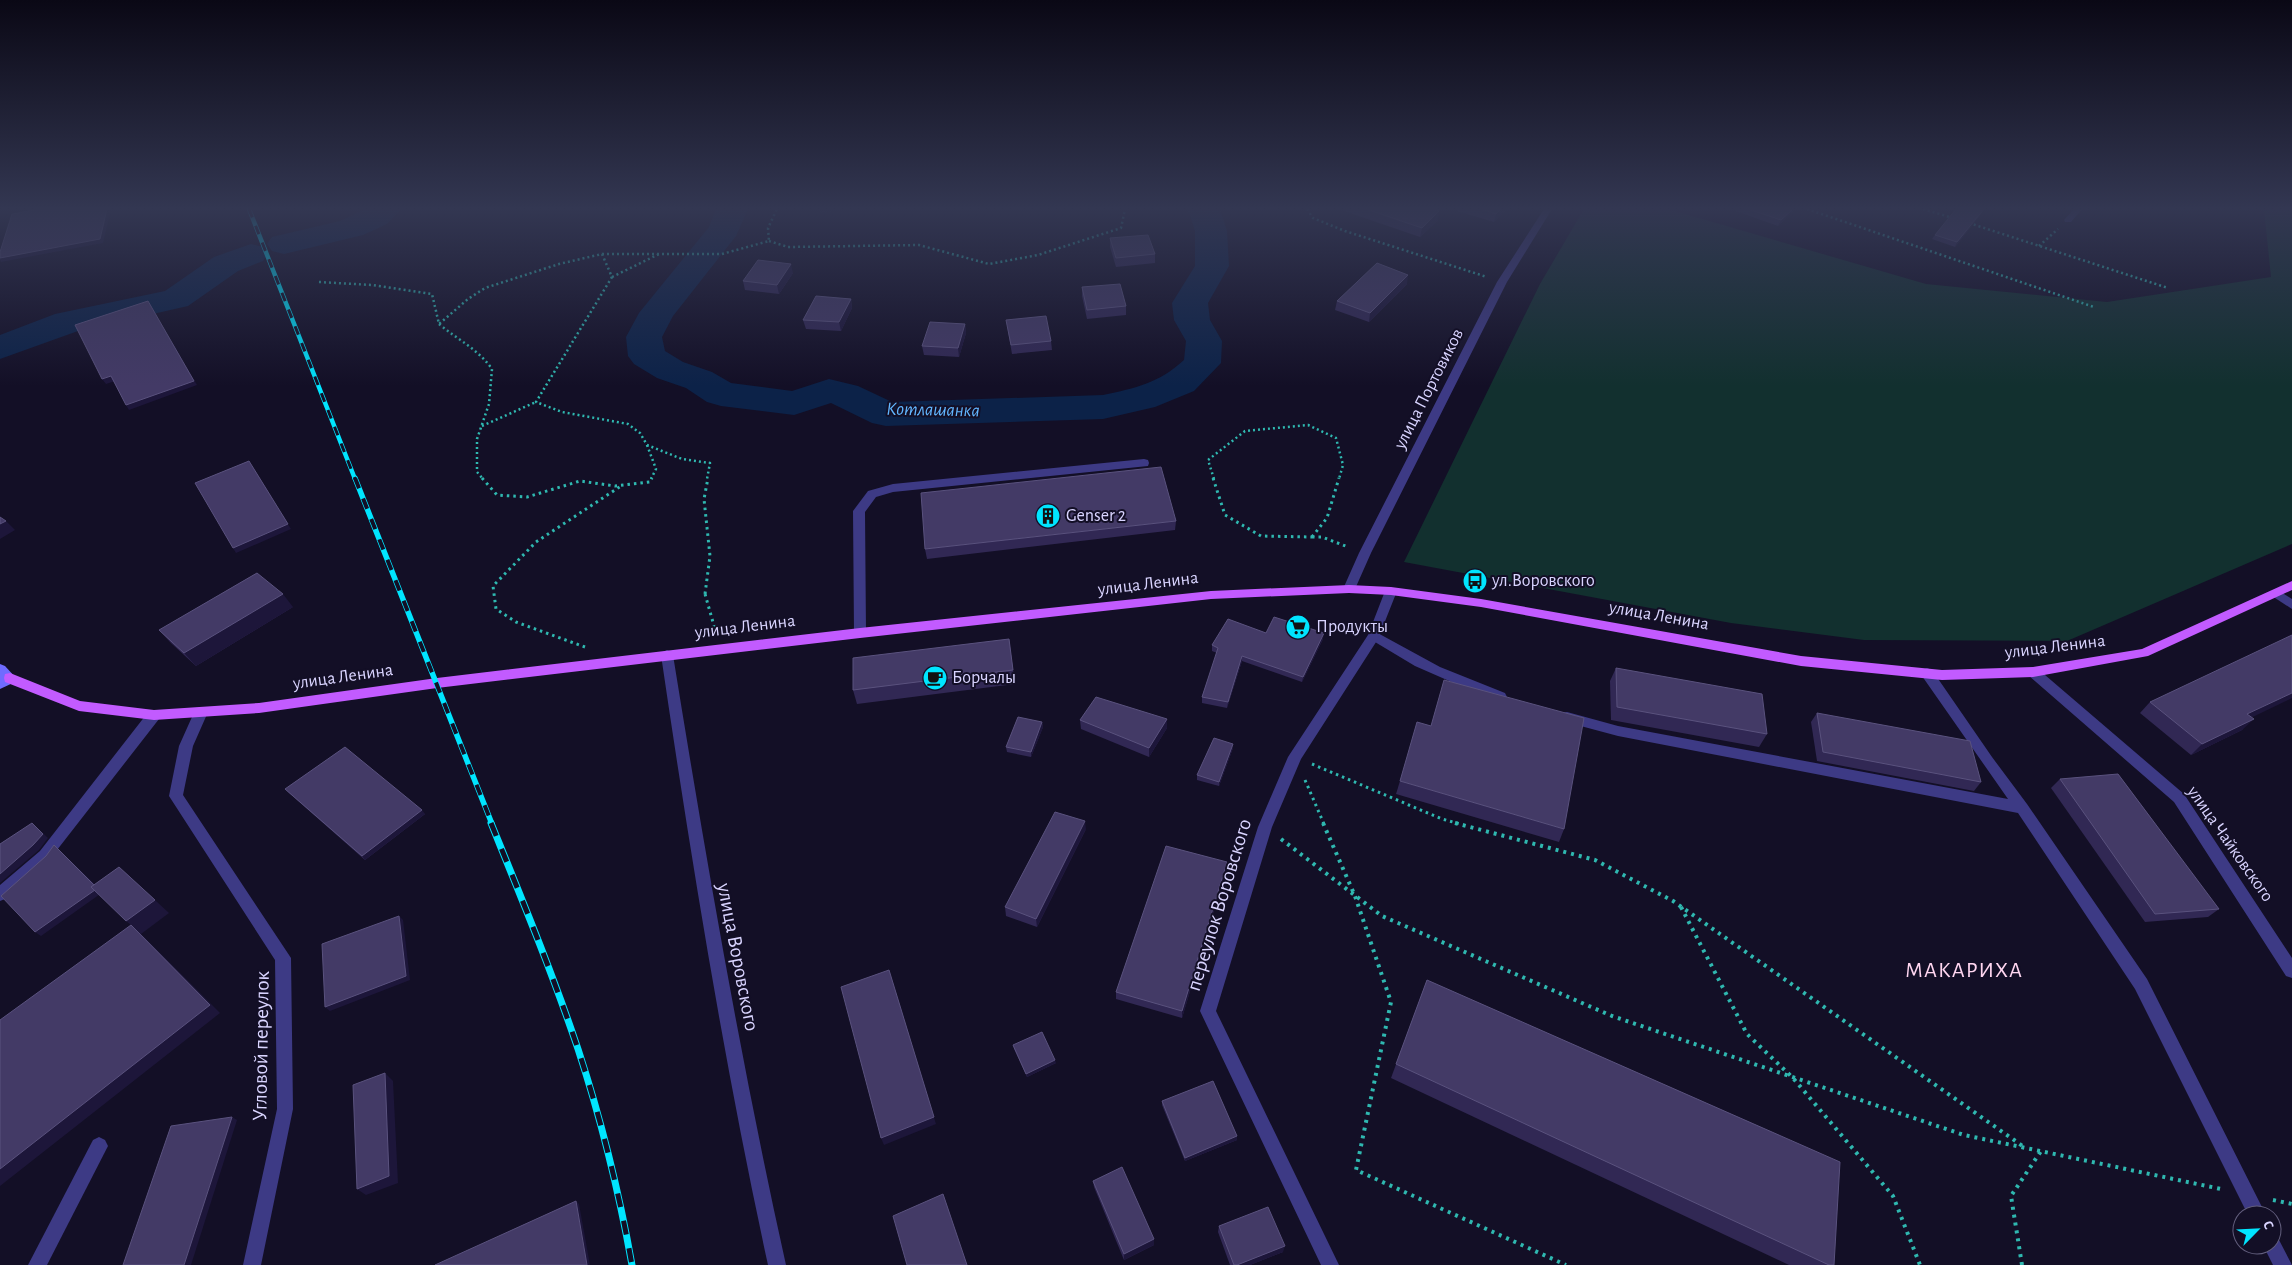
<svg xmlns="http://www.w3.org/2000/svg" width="2292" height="1265" font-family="'Alegreya Sans',sans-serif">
<rect width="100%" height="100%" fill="#130f26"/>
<!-- green -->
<path fill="#12302f" d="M1584,209H1668L1926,284L2107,302L2271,277L2264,209H2292V544L2067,641L1864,640L1731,623L1404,562L1540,284Z"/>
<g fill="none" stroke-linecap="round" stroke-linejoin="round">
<!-- river -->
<g fill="#0c2248" fill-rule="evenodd">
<path d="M366,209H401L387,224L363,235L284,254L272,251L267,244L272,237L340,221Z"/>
<path d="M716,209H748L736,236L673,316L662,337L665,351L683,362L712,372L731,383L792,391L829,379L858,386L892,402L1103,395C1136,388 1159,383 1184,360L1186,341L1174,320L1172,303L1195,266V231L1188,209H1220L1227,231L1229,266L1208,303L1210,320L1222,341L1221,363L1194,391L1155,407L1103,419L886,426L872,423L831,403L794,415L721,406L707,402L686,388L657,378L634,364L628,356L626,337L639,313L709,227Z"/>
<path d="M251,244L263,247L268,254L263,261L238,271L188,306L78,331L0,359V335L55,314L165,291L214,257Z"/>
</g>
<!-- path-far2 -->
<g stroke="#2fb8b0" stroke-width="2.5" stroke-dasharray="2 3" stroke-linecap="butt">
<path d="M1307,209L1313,218L1345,231L1487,277"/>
<path d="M1807,209L2094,307"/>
<path d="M1923,209L1953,218"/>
<path d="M1969,223L2168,288"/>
<path d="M769,241L788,247L919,245L989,264L1038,255L1121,228L1125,209"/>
<path d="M2039,246L2058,229"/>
<path d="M602,254H722L769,241L768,228L777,209"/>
<path d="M612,277L661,253"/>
<path d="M319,282L372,285L432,294L439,324L468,299L485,288L559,264L602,254L612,277L536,402L562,412L628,424L640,433L647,445L682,459L710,463L707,479"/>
<path d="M439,324C458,340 478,349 492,369L489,404L477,439V472L483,479"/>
<path d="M482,426L536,402"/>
<path d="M647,445L656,469L651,479"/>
<path d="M1214,479L1208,460L1245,431L1308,425L1336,438L1343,465L1339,479"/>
</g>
<!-- path-far1 -->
<g stroke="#2fb8b0" stroke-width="3" stroke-dasharray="2.5 4" stroke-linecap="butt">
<path d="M482,478L497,495L527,497L580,481L615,486L650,482L652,478"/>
<path d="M1213,478L1225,515L1261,536L1312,537"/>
<path d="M1312,537H1322L1348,547"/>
<path d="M1312,537L1327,518L1339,478"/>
<path d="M705,594L716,633"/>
<path d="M705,594L710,556L704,499L708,478"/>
<path d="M585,647L516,622L496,609L493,586L536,542L621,486"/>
<path d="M1312,764L1442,819L1460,824"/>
<path d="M1305,780L1324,824"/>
</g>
<!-- path -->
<g stroke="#2fb8b0" stroke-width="4" stroke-dasharray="3 5" stroke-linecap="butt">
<path d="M1323,823L1355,896L1391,1002L1356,1170L1566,1265"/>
<path d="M1455,823L1595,860L1673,901L2024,1147"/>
<path d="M1281,839L1382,916L1612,1016L1964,1135L2221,1189"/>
<path d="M1681,907L1747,1034L1793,1078L1893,1196L1920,1265"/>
<path d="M2273,1200L2292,1204"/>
<path d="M2022,1265L2011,1196L2041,1151"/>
</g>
<!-- service -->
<g fill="#3d3a85" fill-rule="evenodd">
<path d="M1144,459L1148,460L1149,463L1148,466L893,492L876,497L865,512L866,633L860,638L856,636L854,633L853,511L868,491L893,484Z"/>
<path d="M1374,631L1440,667L1505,693L1507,697L1505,701H1495L1415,666L1370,639L1368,636L1370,633Z"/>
<path d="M1927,668L1932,670L1992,757L2027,804L2147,979L2266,1215H2248L2135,989L2018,813L1618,736L1562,721L1560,717L1562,713L1567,712L1618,726L2008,799L1922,676L1921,673L1922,670Z"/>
<path d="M154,710L159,711L161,715L159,719L50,859L5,899L0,901V885L40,851L149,711Z"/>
<path d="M99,1137L105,1140L108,1146L47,1265H28L93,1140Z"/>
<path d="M2272,1235L2278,1238L2292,1265H2273L2263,1245H2272Z"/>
</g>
<!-- minor -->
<g fill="#3d3a85" fill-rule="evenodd">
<path d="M1544,209H1552L1507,282L1371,553L1355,589L1349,593L1345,592L1343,589L1359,553L1497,282Z"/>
<path d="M2074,209H2082L2071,222H2065L2064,220Z"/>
<path d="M1391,587L1397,591L1378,639L1301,759L1272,827L1216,1011L1339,1265H1321L1200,1011L1258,827L1288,757L1368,635L1385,591Z"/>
<path d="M2276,589L2292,599V609L2272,596L2270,593Z"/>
<path d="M667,650L671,652L673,655C706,859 741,1063 786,1265H768C724,1063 691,859 661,655L663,652Z"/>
<path d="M2033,667L2038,669L2184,794L2292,958V978L2286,976L2174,802L2028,675L2027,672L2028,669Z"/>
<path d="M201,707L206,708L208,712L193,746L183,795L291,958L293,1109L261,1265H243L277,1109L275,960L169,796L179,746L196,708Z"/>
</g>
<!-- secondary -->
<path fill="#6f6bff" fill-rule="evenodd" d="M0,664L5,666L16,678L15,682L0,689Z"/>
<!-- primary -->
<path fill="#c25bff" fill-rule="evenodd" d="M2292,581V590L2148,656L2033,677L1942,680L1801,666L1481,607L1391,595L1349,593L1211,599L860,638L437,688L259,713L154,720L79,711L5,682L4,678L5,674L10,673L80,701L154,710L259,703L437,678L860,628L1211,591L1349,585L1391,587L1481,599L1801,656L1942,670L2033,667L2142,649Z"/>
<defs>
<path id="rail-far2" d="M249,209L355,479"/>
<path id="rail-far1" d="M355,478L492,824"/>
<path id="rail" d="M491,823C521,897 552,972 578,1049C601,1119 619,1192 632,1265"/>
</defs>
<!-- rail-far2 casing -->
<use href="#rail-far2" stroke="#00e5ff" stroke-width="4.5"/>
<!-- rail-far1 casing -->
<use href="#rail-far1" stroke="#00e5ff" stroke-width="5.5"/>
<!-- rail casing -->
<use href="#rail" stroke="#00e5ff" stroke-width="7"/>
<!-- rail-far2 -->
<use href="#rail-far2" stroke="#130f26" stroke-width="3" stroke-dasharray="9" stroke-linecap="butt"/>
<!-- rail-far1 -->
<use href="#rail-far1" stroke="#130f26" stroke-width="4" stroke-dasharray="11" stroke-linecap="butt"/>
<!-- rail -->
<use href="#rail" stroke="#130f26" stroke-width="5" stroke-dasharray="14" stroke-linecap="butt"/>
</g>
<!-- wall -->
<g fill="#312854">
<path d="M1338,209H1432L1438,220L1420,237Z"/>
<path d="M1457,209H1507L1494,222L1457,211Z"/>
<path d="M1730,209H1796L1778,226Z"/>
<path d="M1985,209L1955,247L1932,239L1935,235Z"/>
<path d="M1110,238L1155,254V263L1116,267L1110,247Z"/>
<path d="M793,273L779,294L745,290L743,281Z"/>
<path d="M1407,284L1369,322L1335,310L1337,301Z"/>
<path d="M1082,287L1126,306V315L1087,319L1082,296Z"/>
<path d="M851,299L852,308L841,331L806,329L803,320Z"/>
<path d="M1006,320L1051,341L1052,350L1012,354Z"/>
<path d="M965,324L966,333L959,357L924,355L922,346Z"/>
<path d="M1176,521L1175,530L927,559L925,549Z"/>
<path d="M293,607L196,666L171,643L159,630Z"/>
<path d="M1266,633L1323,639L1302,682L1242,661L1227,708L1202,703V697L1217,653L1212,651V645Z"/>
<path d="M1009,639L1015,684L857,704L853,690Z"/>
<path d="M1616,668L1767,734L1759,747L1611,720L1610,681Z"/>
<path d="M2150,702L2251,717L2242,730L2191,755L2140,713Z"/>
<path d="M1817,713L1981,782L1974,791L1817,761L1811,722Z"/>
<path d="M1167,719V728L1149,757L1081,729L1080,720Z"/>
<path d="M1042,722L1043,727L1031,757L1007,752L1006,747Z"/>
<path d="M1233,748L1219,786L1197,780V775Z"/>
<path d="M2060,779L2219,909L2208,917L2145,922L2051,788Z"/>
<path d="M1400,781L1564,829L1559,842L1396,794Z"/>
<path d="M285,789L425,814L365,860L289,793Z"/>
<path d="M1086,829L1037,927L1006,916L1005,907Z"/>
<path d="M1226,870L1182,1018L1116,999V992Z"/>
<path d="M1427,980L1834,1265H1789L1391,1078Z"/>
<path d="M1013,1045L1056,1063L1027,1077L1014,1049Z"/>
<path d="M1162,1101L1237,1140L1185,1161L1162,1105Z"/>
<path d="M1093,1181L1154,1245L1124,1260L1094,1187Z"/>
<path d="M1219,1226L1283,1252L1250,1265H1230L1218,1232Z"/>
</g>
<!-- shaded-wall -->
<g fill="#1d163a">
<path d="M107,209H111L103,243L1,262L0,260V258Z"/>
<path d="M819,209H836L834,211L820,213Z"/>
<path d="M1501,209H1507L1494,222L1496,214Z"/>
<path d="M1793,209H1796L1778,226L1781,220Z"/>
<path d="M1984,209H1985L1955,247L1957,242Z"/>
<path d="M1439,211L1438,220L1420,237L1422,228Z"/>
<path d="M791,264L793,273L779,294L777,285Z"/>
<path d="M1408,275L1407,284L1369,322L1370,313Z"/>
<path d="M851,299L852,308L841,331L839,322Z"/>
<path d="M148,301L197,385L129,410L126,405Z"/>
<path d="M965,324L966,333L959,357L958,348Z"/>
<path d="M111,376L115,381L106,384L102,379Z"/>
<path d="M252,466L291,529L236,553L233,548Z"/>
<path d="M6,521L15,530L0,539V524Z"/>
<path d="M283,594L293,607L196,666L184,653Z"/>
<path d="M1324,633L1323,639L1302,682L1303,677Z"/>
<path d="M1242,656V661L1227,708L1228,702Z"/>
<path d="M2292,693V698L2236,725L2247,714Z"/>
<path d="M1167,719V728L1149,757V748Z"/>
<path d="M2254,719L2242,730L2191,755L2202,744Z"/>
<path d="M1042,722L1043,727L1031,757V752Z"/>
<path d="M1233,744V748L1219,786V782Z"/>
<path d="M422,810L425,814L365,860L362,856Z"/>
<path d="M1085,821L1086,829L1037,927L1036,919Z"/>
<path d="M32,823L48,838L39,850L0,883V874Z"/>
<path d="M54,845L103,892L41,936L35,932Z"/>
<path d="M1227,862L1226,870L1182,1018V1011Z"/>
<path d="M119,867L169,913L141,934L220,1013L0,1186V1169L131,925L126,921Z"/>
<path d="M399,916L403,920L410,980L330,1011L325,1007Z"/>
<path d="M889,970L936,1124L884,1145L881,1138Z"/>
<path d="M1055,1060L1056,1063L1027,1077L1026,1074Z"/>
<path d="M385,1073L393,1081L398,1183L366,1195L357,1189Z"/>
<path d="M232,1117L237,1120L191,1265H184Z"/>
<path d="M1237,1136V1140L1185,1161V1158Z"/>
<path d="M576,1201L579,1204L590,1265H587Z"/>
<path d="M1154,1239V1245L1124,1260V1254Z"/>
<path d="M1285,1246L1283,1252L1250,1265H1237Z"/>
</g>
<!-- building -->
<g fill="#433a66" stroke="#5a527e">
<path d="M40,209H107L100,239L0,258V252L12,214Z"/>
<path d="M1366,209H1432L1439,211L1422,228Z"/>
<path d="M1481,209H1501L1496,214Z"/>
<path d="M1748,209H1793L1781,220Z"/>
<path d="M1956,209H1984L1957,242L1935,235Z"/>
<path d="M1148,235L1155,254L1116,258L1110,238Z"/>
<path d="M758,260L791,264L777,285L743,281Z"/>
<path d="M1377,263L1408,275L1370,313L1337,301Z"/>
<path d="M1120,284L1126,306L1087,310L1082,287Z"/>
<path d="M816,296L851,299L839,322L803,320Z"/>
<path d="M148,301L194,381L126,405L111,376L102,379L75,325Z"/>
<path d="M1046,316L1051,341L1011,345L1006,320Z"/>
<path d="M930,322L965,324L958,348L922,346Z"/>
<path d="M249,461L288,524L233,548L195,483Z"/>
<path d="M1161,467L1176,521L925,549L921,493Z"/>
<path d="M0,517L6,521L0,524Z"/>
<path d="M257,573L283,594L184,653L159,630Z"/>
<path d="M1274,617L1324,633L1303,677L1242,656L1228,702L1202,697L1218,648L1212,645L1228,619L1266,633Z"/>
<path d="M2292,635V693L2247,714L2254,719L2202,744L2150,702Z"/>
<path d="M1009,639L1013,670L853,690V658Z"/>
<path d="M1616,668L1762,694L1767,734L1617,707Z"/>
<path d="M1444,680L1584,718L1564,829L1400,781L1417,722L1431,726Z"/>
<path d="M1096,697L1167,719L1149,748L1080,720Z"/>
<path d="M1817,713L1970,741L1981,782L1823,752Z"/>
<path d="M1018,717L1042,722L1031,752L1006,747Z"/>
<path d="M1214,738L1233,744L1219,782L1197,775Z"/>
<path d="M345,747L422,810L362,856L285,789Z"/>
<path d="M2118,774L2219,909L2155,914L2060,779Z"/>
<path d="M1055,812L1085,821L1036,919L1005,907Z"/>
<path d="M32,823L43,834L33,845L0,874V844Z"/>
<path d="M54,845L94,885L91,887L95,890L35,932L1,896L46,856Z"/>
<path d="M1166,846L1227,862L1182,1011L1116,992Z"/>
<path d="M119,867L155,900L126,921L91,887Z"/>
<path d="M399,916L406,976L325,1007L322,944Z"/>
<path d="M131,925L210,1005L0,1169V1020Z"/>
<path d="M889,970L934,1117L881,1138L841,987Z"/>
<path d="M1427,980L1840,1162L1834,1265H1829L1396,1064Z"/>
<path d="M1042,1032L1055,1060L1026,1074L1013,1045Z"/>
<path d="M385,1073L389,1176L357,1189L353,1085Z"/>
<path d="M1213,1081L1237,1136L1185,1158L1162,1101Z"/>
<path d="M232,1117L184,1265H123L171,1126Z"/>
<path d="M1122,1167L1154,1239L1124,1254L1093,1181Z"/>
<path d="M943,1194L967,1265H907L893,1216Z"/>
<path d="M576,1201L587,1265H435Z"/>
<path d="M1268,1207L1285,1246L1237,1265H1234L1219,1226Z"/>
</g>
<!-- sky -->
<linearGradient id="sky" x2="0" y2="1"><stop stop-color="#0a0815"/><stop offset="0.54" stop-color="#333752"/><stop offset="1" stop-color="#333752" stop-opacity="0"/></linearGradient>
<rect width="2292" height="386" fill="url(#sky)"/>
<!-- icons -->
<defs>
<symbol id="building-disc" viewBox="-11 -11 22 22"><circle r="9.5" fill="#00e5ff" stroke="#130f26"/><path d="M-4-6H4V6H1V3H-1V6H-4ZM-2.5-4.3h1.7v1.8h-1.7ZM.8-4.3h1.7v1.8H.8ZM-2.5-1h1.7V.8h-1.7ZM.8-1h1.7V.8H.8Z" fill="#111"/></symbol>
<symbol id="bus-disc" viewBox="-11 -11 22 22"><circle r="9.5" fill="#00e5ff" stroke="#130f26"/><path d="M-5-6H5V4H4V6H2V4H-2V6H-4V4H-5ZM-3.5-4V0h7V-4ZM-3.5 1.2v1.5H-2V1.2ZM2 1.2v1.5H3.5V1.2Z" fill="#111"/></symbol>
<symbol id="supermarket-disc" viewBox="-11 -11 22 22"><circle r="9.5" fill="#00e5ff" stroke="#130f26"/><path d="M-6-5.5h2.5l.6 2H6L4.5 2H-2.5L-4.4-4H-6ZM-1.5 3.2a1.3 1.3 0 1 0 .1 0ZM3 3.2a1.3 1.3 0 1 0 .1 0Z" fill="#111"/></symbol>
<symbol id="cafe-disc" viewBox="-11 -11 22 22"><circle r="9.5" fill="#00e5ff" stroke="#130f26"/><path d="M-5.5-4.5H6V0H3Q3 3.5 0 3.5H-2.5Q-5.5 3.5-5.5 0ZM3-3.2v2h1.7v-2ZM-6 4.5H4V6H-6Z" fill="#111"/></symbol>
</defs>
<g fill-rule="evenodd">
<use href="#building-disc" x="1034" y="502" width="28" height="28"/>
<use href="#bus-disc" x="1461" y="567" width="28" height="28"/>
<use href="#supermarket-disc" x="1284" y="613" width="28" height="28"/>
<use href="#cafe-disc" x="921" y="664" width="28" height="28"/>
</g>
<g text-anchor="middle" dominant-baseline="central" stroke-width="4" stroke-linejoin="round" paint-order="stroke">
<!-- street labels -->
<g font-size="18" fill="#d9d4ff" stroke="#130f26">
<text transform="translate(1429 389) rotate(-63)">улица Портовиков</text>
<text transform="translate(1148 584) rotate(-7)">улица Ленина</text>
<text transform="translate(1659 616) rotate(10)">улица Ленина</text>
<text transform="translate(745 627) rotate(-7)">улица Ленина</text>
<text transform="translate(2055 647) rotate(-7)">улица Ленина</text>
<text transform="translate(343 677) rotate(-8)">улица Ленина</text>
<text transform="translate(2230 844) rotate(55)">улица Чайковского</text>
</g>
<!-- poi labels -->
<g font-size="18" fill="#d9d4ff" stroke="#130f26" text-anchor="start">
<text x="1066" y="516">Genser 2</text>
<text x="1492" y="581">ул.Воровского</text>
<text x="1316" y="627">Продукты</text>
<text x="952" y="678">Борчалы</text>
</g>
<!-- water labels -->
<g font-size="19" font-style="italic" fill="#62b6ff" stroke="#130f26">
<text transform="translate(933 410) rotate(1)">Котлашанка</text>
</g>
<!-- near-street labels -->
<g font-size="21" fill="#d9d4ff" stroke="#130f26">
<text transform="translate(1219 905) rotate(-73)">переулок Воровского</text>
<text transform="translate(738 957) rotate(79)">улица Воровского</text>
<text transform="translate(261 1046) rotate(-89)">Угловой переулок</text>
</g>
<!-- near-neighbourhood labels -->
<g font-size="22" letter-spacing="1" fill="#ffd6f0" stroke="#130f26">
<text x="1964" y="970">МАКАРИХА</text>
</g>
</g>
<!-- north arrow -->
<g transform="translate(2257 1230) rotate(66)"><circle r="24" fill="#130f26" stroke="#625e7d"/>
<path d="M0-4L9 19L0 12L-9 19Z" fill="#00e5ff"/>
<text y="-8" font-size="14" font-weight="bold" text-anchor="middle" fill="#d9d4ff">С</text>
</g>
</svg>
